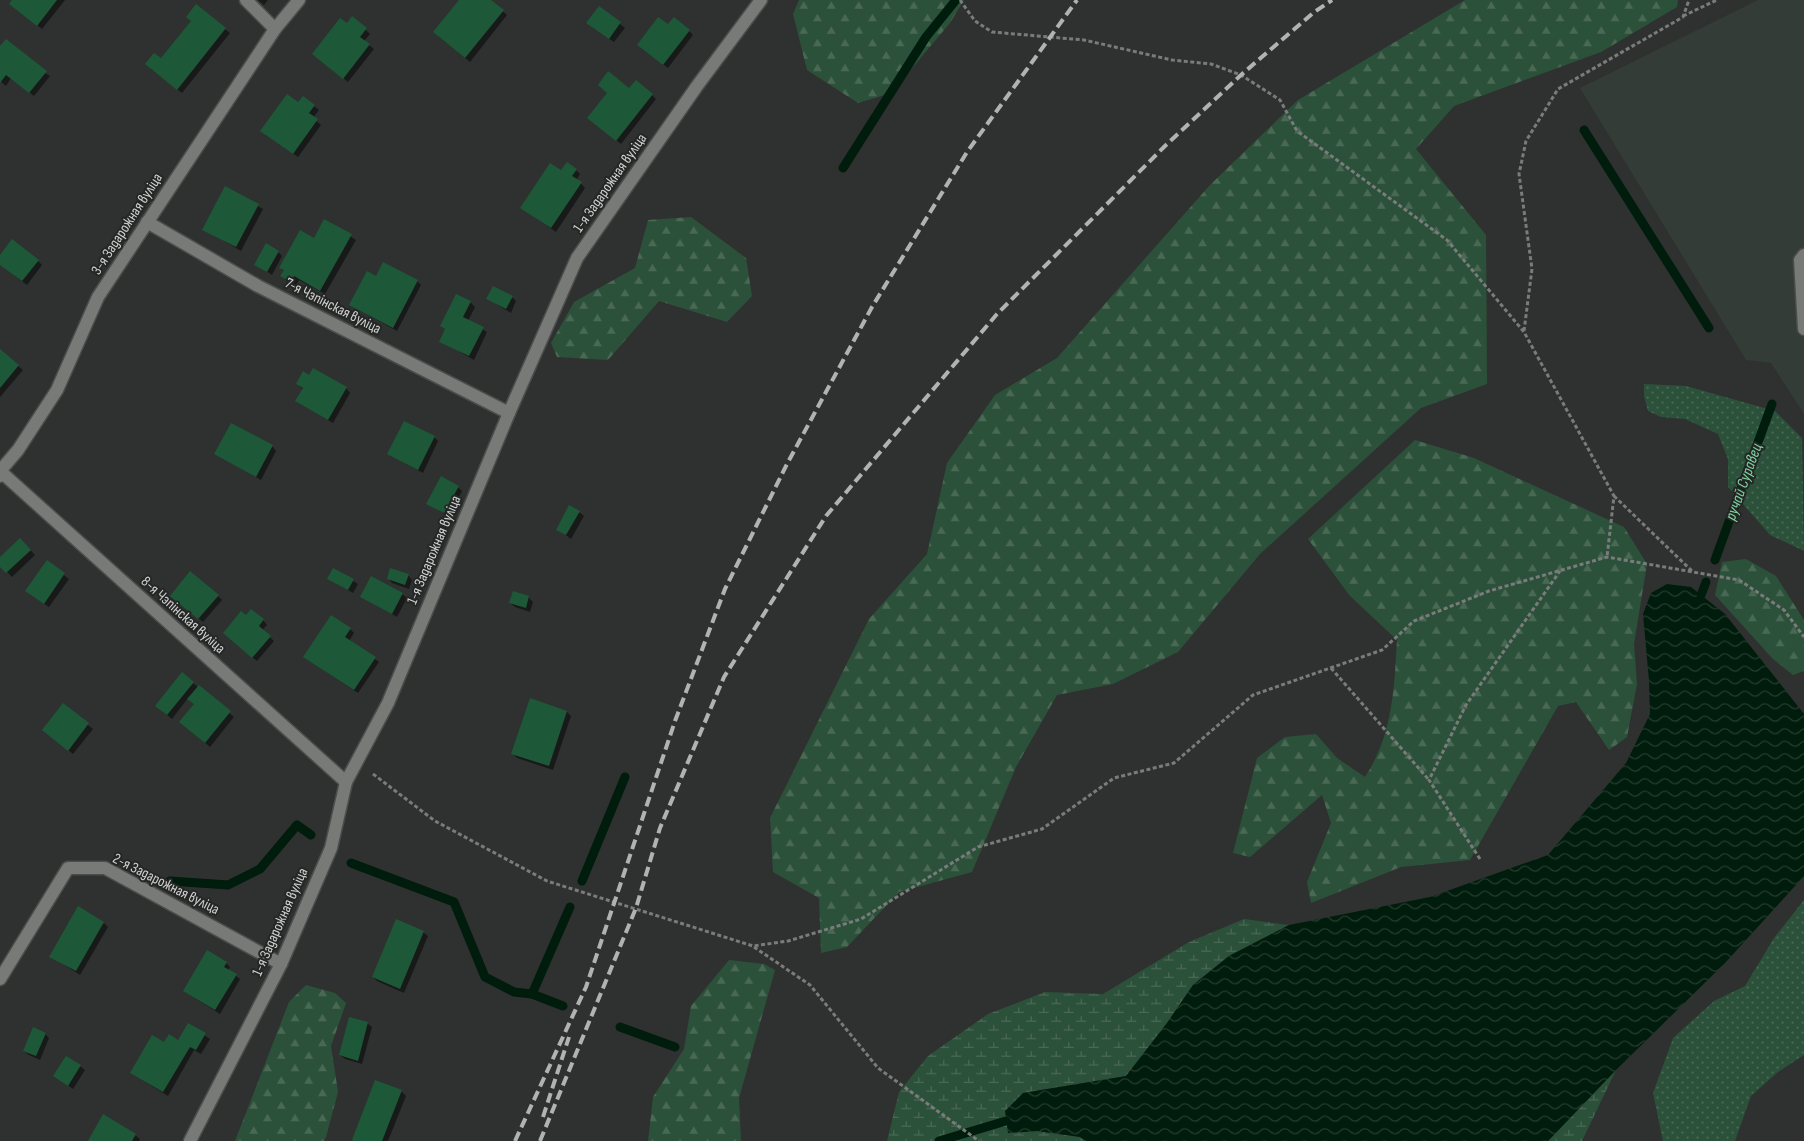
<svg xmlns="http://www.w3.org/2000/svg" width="1804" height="1141" font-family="'Sofia Sans Condensed',sans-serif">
<defs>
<pattern id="grass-dots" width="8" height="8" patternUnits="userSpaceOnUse" patternTransform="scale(1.25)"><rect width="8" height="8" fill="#2c513a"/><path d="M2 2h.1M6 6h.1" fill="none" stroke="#4a6955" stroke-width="1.8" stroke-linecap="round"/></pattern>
<pattern id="forest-firs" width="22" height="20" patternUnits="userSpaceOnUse" patternTransform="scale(1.25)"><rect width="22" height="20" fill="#2c513a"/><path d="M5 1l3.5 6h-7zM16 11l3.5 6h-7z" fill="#4a6955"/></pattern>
<pattern id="wetland-marsh" width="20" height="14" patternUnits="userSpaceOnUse" patternTransform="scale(1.25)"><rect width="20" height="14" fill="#2c513a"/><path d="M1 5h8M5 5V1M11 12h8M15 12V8" fill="none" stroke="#4a6955"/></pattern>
<pattern id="water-waves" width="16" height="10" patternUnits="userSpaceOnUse" patternTransform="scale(1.25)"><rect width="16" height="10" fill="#001c0c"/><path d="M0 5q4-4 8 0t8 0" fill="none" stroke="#243c2e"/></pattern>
</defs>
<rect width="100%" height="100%" fill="#2e312f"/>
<!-- built -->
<path fill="#343c37" d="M1758,0H1804V414L1771,363L1746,360L1580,88Z"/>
<!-- grass -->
<g fill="url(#grass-dots)">
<path d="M1644,384L1686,386L1775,411L1802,438L1804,551L1770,535L1728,487V459L1718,434L1685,419L1661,417L1648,411L1644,396Z"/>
<path d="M1804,900V1055L1778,1072L1751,1096L1735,1141H1663L1653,1093L1673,1038L1714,1001L1745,986L1774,938Z"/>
</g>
<!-- forest -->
<g fill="url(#forest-firs)">
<path d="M799,0H964L950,23L891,93L858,103L807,70L793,14Z"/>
<path d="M1465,0H1678L1677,7L1601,52L1454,106L1416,149L1486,235L1487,384L1421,408L1260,554L1178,652L1113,684L1057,695L1016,767L972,872L899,892L847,947L821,953L819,898L773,872L770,818L869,619L927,554L947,463L995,395L1057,358L1210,185L1298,100Z"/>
<path d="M691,217L746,258L752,296L727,322L659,301L608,360L557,357L551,343L574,302L635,268L648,220Z"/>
<path d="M1415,440L1474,458L1624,527L1647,564L1634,644L1637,684L1627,737L1609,750L1576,702L1558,706L1470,860L1401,867L1311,903L1307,882L1331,823L1322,795L1250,857L1233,853L1257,758L1285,737L1316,734L1337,758L1365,777C1393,734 1394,690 1397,640L1350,596L1308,539Z"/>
<path d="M1746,559L1776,576L1804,620V671L1793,675L1773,659L1715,595L1722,562Z"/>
<path d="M729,960L764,964L775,970L739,1098L741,1141H648L653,1097L684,1049L691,1006Z"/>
<path d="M306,985L335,993L346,1003L331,1046L338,1092L326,1137L324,1141H235L289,1002Z"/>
</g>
<!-- wetland -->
<g fill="url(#wetland-marsh)">
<path d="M1244,919L1289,925L1229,956L1193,985L1167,1023L1126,1076L1023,1093L1008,1133L1037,1131L1080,1137L1086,1141H887L899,1092L928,1056L988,1014L1045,992L1103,994L1189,942Z"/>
<path d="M1616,1070L1582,1141H1548Z"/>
</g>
<!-- water -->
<path fill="url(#water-waves)" d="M1667,584L1691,587L1725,614L1804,714V876L1725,963L1616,1070L1548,1141H1086L1080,1137L1037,1131L1008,1133L1005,1111L1023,1093L1126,1076L1167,1023L1193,985L1229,956L1289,925L1430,897L1548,855L1626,763L1650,714L1649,681L1643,614L1651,593Z"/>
<!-- shadow -->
<g fill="#0007">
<path d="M13,0H65L42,29L15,8Z"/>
<path d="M258,0H268L264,5Z"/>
<path d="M460,0H489L507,15L470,62L438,36Z"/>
<path d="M196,6L230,33L182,93L151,69L162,60L192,22Z"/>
<path d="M599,8L625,28L614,42L592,27Z"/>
<path d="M353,18L370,34L364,41L374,49L348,82L318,58Z"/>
<path d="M669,26L689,31L693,35L668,68L642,49Z"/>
<path d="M0,48L50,76L34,96L11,78L6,86L0,81Z"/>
<path d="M630,90L652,95L656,99L621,144L593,122Z"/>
<path d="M303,97L319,110L313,118L321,125L298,157L266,135Z"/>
<path d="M576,170L580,174L577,179L585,188L556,232L522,208L562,172Z"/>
<path d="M226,188L263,209L241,251L204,229Z"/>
<path d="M325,220L356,240L325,294L299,280L296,285L286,280L282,275L284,271L281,267L314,240Z"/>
<path d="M278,252L282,256L272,275L256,264Z"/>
<path d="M0,257L38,261L42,265L27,285L0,264Z"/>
<path d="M376,277L417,281L421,285L397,331L350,305Z"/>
<path d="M512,297L516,301L511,313L488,299Z"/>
<path d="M470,302L475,307L468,321L487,332L474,360L441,341L446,330L442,326Z"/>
<path d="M0,351L23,370L0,397Z"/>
<path d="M297,384L346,388L350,393L333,423L296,401L303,389Z"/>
<path d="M434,437L438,441L423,473L389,454Z"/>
<path d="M272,446L276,451L261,480L215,453Z"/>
<path d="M458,487L462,491L449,516L428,504Z"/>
<path d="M579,512L584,516L571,539L558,529Z"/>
<path d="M20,539L35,555L12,577L0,565V558Z"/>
<path d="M47,562L69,579L49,607L31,595Z"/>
<path d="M334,569L358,584L353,593L329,579Z"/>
<path d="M408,575L412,580L409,589L392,583L388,578Z"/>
<path d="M402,594L407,598L397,617L361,596Z"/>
<path d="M218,596L222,600L203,622L176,600Z"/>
<path d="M528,597L533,602L530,612L515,607L510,603Z"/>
<path d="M246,617L263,620L267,625L262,630L274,641L257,661L228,637Z"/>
<path d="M350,629L354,633L349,641L379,662L358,693L304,657Z"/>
<path d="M193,683L234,717L210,747L185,726L195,704L188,698L172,719L161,710Z"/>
<path d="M531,700L567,712L571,716L553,770L517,758L513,754Z"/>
<path d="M63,705L93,729L73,754L48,734Z"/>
<path d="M104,923L108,927L80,975L51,956Z"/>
<path d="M423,932L428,936L404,993L377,981L373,977Z"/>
<path d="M226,963L230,967L228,970L240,979L220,1014L184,991Z"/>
<path d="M367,1023L372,1027L362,1064L345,1059L340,1055Z"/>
<path d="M189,1025L210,1039L201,1054L194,1050L168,1096L131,1073L164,1044L179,1042Z"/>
<path d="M45,1034L49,1038L40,1060L29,1055L24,1051Z"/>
<path d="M80,1066L85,1070L73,1089L55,1076Z"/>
<path d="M401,1091L406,1096L388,1141H354Z"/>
<path d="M135,1135L140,1139L139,1141H89Z"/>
</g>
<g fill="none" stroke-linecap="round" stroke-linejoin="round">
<!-- stream -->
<g stroke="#001c0c" stroke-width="9">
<path d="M1584,130L1709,328"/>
<path d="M843,168L926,37L956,0"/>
<path d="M1715,560L1772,404"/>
<path d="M1701,595L1706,582"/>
<path d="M351,863L454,902L485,977L514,992L532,994L563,1006"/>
<path d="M170,881L228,885L260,869L297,825L311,835"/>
<path d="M582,881L625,777"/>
<path d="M532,994L570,907"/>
<path d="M620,1027L675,1047"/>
<path d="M939,1141L1006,1121"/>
</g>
</g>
<!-- building -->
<g fill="#1d5938">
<path d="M12,0H57L37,26L9,4Z"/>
<path d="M459,0H491L504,10L465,58L433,32Z"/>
<path d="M196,4L226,28L177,90L145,64L154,53L161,58L191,21L186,17Z"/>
<path d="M599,6L621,22L609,39L586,23Z"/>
<path d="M352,16L367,28L360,37L370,44L343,79L312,54L340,18L347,23Z"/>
<path d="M658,17L668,24L674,17L690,30L663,65L637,45Z"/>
<path d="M6,39L47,71L29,93L6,75L0,83V46Z"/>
<path d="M608,71L629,88L636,80L653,94L616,141L587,118L607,93L598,85Z"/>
<path d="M287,94L298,102L303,96L315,105L309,113L318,119L293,154L260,131Z"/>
<path d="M567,162L577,169L572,176L582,182L551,228L520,208L550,163L561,170Z"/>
<path d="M225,186L259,204L236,247L202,230Z"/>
<path d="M324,219L352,234L320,291L294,276L291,282L280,276L284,270L279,268L300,230L314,238Z"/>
<path d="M12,239L39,260L22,281L0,265V255Z"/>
<path d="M266,243L279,251L267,272L254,265Z"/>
<path d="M383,262L418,280L393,328L349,305L367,271L376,276Z"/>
<path d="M493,286L513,296L506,309L486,299Z"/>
<path d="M456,294L471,301L463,317L484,327L469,356L439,342L445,329L440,326Z"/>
<path d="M0,349L19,365L0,388Z"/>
<path d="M313,368L347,387L328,420L295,401L303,388L296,384L303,371L309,375Z"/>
<path d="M404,421L435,436L418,470L387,454Z"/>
<path d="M231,423L273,445L256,477L214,454Z"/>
<path d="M441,476L459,486L444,513L426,504Z"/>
<path d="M569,505L580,511L566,535L556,530Z"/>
<path d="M20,538L31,550L6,573L0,567V557Z"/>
<path d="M47,560L65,573L44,604L25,591Z"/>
<path d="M333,568L354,579L348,590L327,579Z"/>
<path d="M390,568L409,574L405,585L387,579Z"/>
<path d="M190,571L219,595L198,619L170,596Z"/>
<path d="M371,576L403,593L392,614L360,597Z"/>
<path d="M513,591L529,596L526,608L509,603Z"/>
<path d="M251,609L264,619L259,626L271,636L252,658L223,633L241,611L246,615Z"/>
<path d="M331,615L351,628L345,637L376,657L354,690L303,657Z"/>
<path d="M182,672L194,682L167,715L155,706Z"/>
<path d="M199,685L231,711L205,743L179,722L194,704L187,699Z"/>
<path d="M530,698L567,711L549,766L511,754Z"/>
<path d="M63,703L89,723L68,751L42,730Z"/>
<path d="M78,906L104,922L76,971L49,957Z"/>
<path d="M396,919L424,931L400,989L372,977Z"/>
<path d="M207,950L227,962L224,967L237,974L215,1010L183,991Z"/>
<path d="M349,1017L368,1022L358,1061L339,1055Z"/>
<path d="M188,1023L206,1033L196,1050L190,1047L163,1092L130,1073L152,1035L164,1042L169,1034L178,1040Z"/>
<path d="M33,1027L46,1033L36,1056L23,1051Z"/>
<path d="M66,1056L81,1065L68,1086L53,1076Z"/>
<path d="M375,1080L402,1090L382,1141H354L352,1140Z"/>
<path d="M103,1114L136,1134L132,1141H88Z"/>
</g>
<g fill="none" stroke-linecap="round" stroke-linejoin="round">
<defs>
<g id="minor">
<path d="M246,0L275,29"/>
<path d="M147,222L258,286L509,413"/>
<path d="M1804,255L1800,260L1804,329"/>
<path d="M0,471L346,782"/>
<path d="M0,476V471L18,450L57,390L98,297L275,29L299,0"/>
<path d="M0,979L68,868H105L281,964"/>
<path d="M190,1141L281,964L331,848L346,782L388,703L509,413L577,258L697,86L761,0"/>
</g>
</defs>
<!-- minor casing -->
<use href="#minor" stroke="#4a4d4b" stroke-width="15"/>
<!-- path -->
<g stroke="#7a7c7b" stroke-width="3" stroke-dasharray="4 2.5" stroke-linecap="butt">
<path d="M960,0L975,21L992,32L1084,40L1172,60L1211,64L1241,75L1280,100L1297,131L1447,240L1524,332L1614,496L1607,557"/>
<path d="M1683,16L1717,0"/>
<path d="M1524,331L1532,269L1519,174L1526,141L1558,89L1683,17L1689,0"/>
<path d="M1614,496L1692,571"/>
<path d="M1331,668L1429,780"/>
<path d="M373,774L435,821L547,881L753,946L788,941L861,919L978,847L1042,829L1114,778L1174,763L1253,695L1382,650L1414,621L1489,591L1607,557L1739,580L1784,610L1804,637"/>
<path d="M1480,859L1429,780L1466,705L1560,571"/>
<path d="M754,947L810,985L878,1068L979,1141"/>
</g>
<!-- minor -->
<use href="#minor" stroke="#777a77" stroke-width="12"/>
<!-- rail -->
<g stroke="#b1b3b2" stroke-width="4" stroke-dasharray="10 5" stroke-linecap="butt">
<path d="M543,1117L569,1037"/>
<path d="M515,1141L586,987L675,721L725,589L787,464L872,307L967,152L1077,0"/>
<path d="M540,1141L636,908L660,828L724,677L826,516L997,314L1166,145L1241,75L1313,13L1332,0"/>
</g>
</g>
<g text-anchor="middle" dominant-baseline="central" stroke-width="4" stroke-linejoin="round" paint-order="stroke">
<!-- street labels -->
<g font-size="15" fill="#d0d2d1" stroke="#242725">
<text transform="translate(610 183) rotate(-55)">1-я Задарожная вуліца</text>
<text transform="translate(127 224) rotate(-57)">3-я Задарожная вуліца</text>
<text transform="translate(333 306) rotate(27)">7-я Чэпінская вуліца</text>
<text transform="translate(434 550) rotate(-67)">1-я Задарожная вуліца</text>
<text transform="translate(183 615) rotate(42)">8-я Чэпінская вуліца</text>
<text transform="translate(166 884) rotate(27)">2-я Задарожная вуліца</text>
<text transform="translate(280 922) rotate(-66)">1-я Задарожная вуліца</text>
</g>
<!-- water labels -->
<g font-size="16" font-style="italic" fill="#7fd5a1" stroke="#242725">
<text transform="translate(1744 482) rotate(-70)">ручай Суравец</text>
</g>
</g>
</svg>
